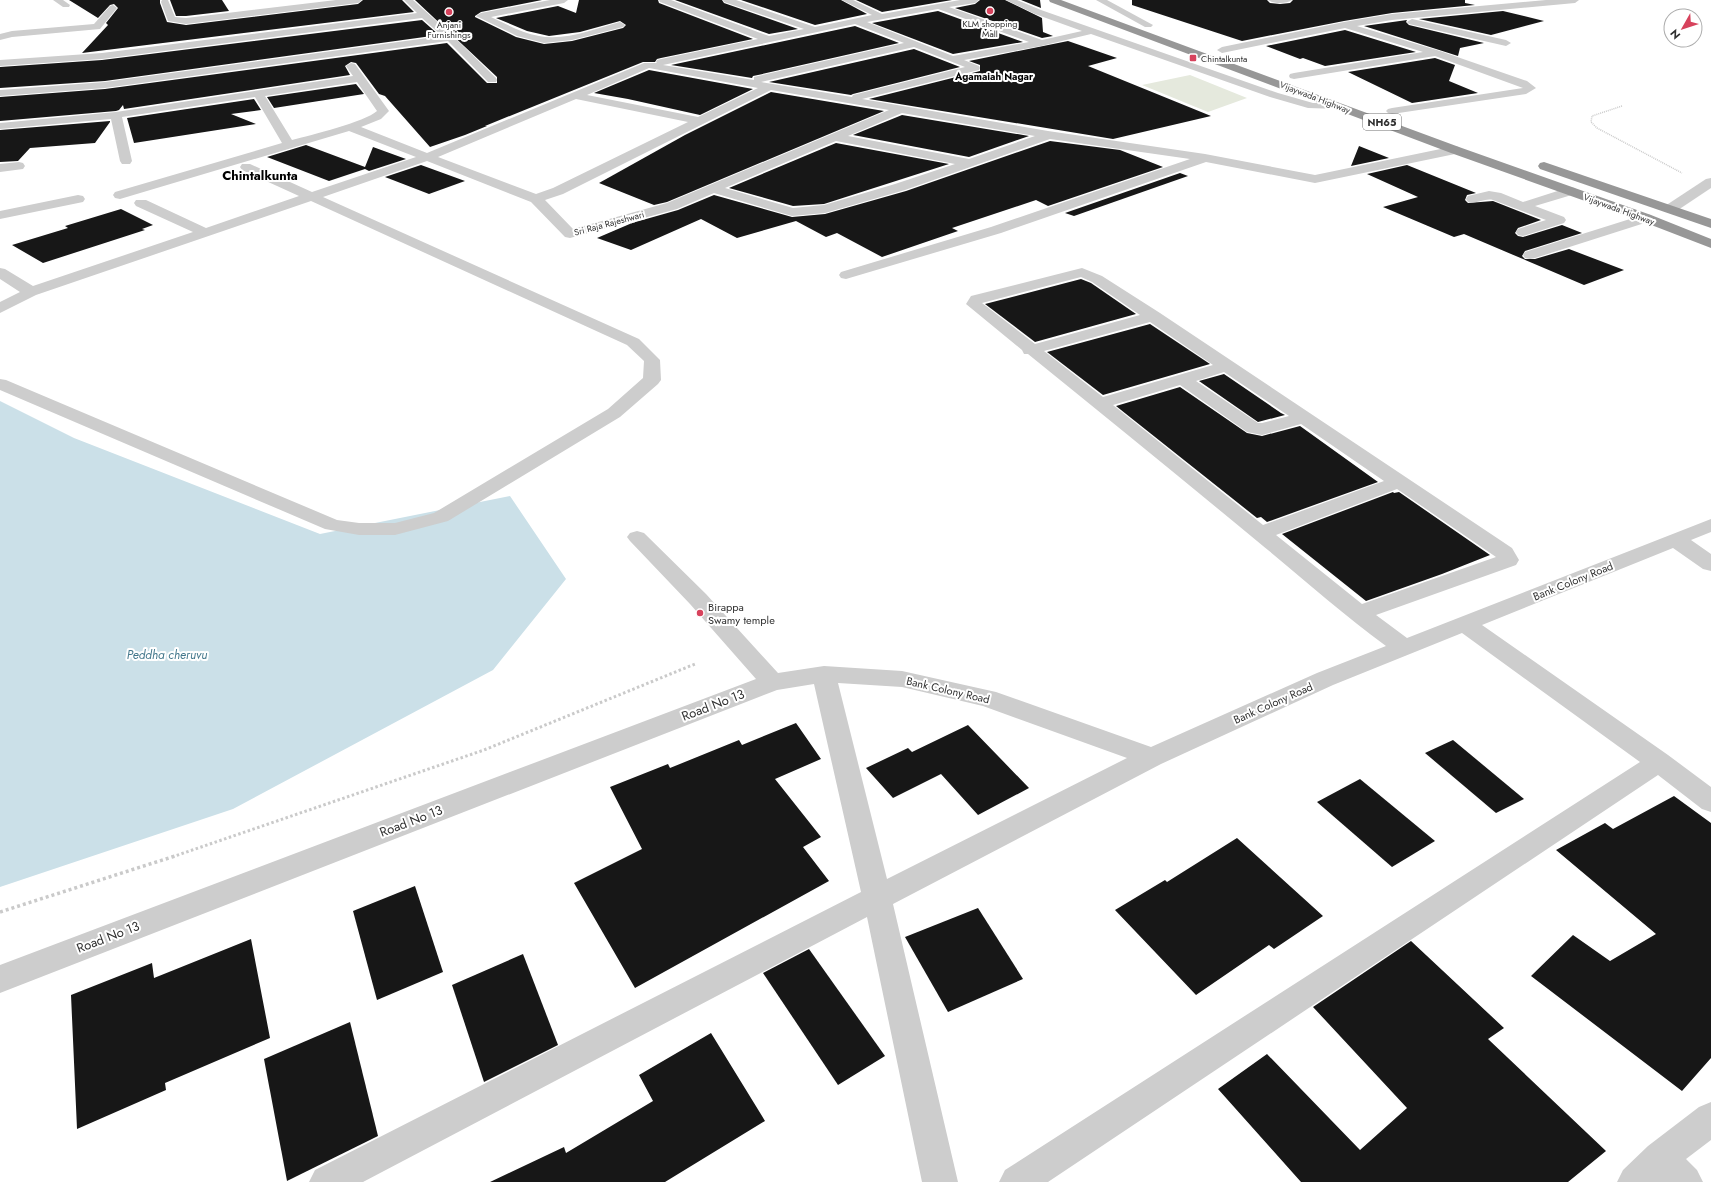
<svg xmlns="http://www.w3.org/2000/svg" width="1711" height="1182" font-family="Jost,sans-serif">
<rect width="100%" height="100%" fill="#fff"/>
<!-- green -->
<path fill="#e5e9dd" d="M1190,75L1247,98L1208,112L1142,85Z"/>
<!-- water -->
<path fill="#cbe0e8" d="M0,401L74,438L320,534L510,496L566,579L493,670L233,809L0,887Z"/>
<!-- building -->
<g fill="#171717">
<path d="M69,0H160V3L167,22L186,25L358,4L363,0H402L414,12L82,53L108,25L106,23L118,8L114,4L110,5L98,18Z"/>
<path d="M170,0H222L229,11L186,16H176Z"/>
<path d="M415,0H542L481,12L475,16V17L516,37L544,44L572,41L623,28L626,25L620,21L580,32L549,36L527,31L496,18L558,6L576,13L579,0H658L659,3L753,39L661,58L657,59L655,62H643L485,126H487L465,135L430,147L385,96L379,94L356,63L351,62L345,66L350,75L124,109L123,105L119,110L116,111L0,121V97L105,89L447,43L487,83H497V77Z"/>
<path d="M675,0H722L724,3L798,29L769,34Z"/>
<path d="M741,0H841L867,14L815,25Z"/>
<path d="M856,0H952L882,12Z"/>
<path d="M980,0H1005L1042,18L1043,32L1053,36L1042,38L955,8L975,4Z"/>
<path d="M1021,0H1040L1041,8Z"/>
<path d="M1132,0H1267L1270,3L1280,4L1290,3L1293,0H1465V3L1475,5L1392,13L1344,21L1242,41L1132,5Z"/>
<path d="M938,11L1023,42L953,54L872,23Z"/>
<path d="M1503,11L1544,21L1491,35L1419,19Z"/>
<path d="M422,20L439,35L105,81L0,88V67L102,60Z"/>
<path d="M1407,20L1406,22L1409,25L1484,43L1460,48L1458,56L1364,26Z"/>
<path d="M855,26L899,43L758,75L753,76L752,78L671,65Z"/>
<path d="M1345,30L1416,52L1325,66L1303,58L1300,59L1266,46Z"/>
<path d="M1068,41L1117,58L1088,66L1211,116L1113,139L869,99L980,71V65L969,61Z"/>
<path d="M914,49L960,67L853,94L851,95L769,82Z"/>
<path d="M1435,58L1455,65L1449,81L1478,93L1412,103L1348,72Z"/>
<path d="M649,70L753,89L700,115L628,99L594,93Z"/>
<path d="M356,84L364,94L274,108L267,97Z"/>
<path d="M771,92L884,111L667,202L654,205L599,183L685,135Z"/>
<path d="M254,99L261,110L231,114L256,124L134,143L127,118Z"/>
<path d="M902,115L1029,136L969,157L853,135Z"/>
<path d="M110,121V122L95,143L30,148L18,161L0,162V130Z"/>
<path d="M1050,141L1120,150L1163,167L1048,206L1036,200L952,228L958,231L882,257L837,233L826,237L796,221L737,238L701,219L631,250L597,238L632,223L678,210L714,195L792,217L825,214L906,191Z"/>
<path d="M836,143L949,164L824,204L793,206L729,188Z"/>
<path d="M306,145L365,167L373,147L406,159L369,171L365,169L329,181L267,157Z"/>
<path d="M1359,146L1389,158L1351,166Z"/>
<path d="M421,165L465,181L429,194L385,177Z"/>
<path d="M1407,165L1476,193L1467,195L1465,200L1468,203L1493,201L1541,220L1518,228L1515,233L1518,236L1523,237L1562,225L1582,233L1525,251L1522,256L1525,259H1535L1569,249L1624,270L1584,285L1464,234L1454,237L1383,207L1418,197L1367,174Z"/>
<path d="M1180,173L1188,176L1074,216L1065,213Z"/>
<path d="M121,209L153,225L142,229L145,230L43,263L12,245L68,228L65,226Z"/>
<path d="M1081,279L1091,283L1136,314L1035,342L985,304Z"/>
<path d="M1150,324L1210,364L1103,395L1047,352Z"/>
<path d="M1224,374L1281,413L1285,415L1258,422L1199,381Z"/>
<path d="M1180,387L1247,433L1262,436L1300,426L1378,482L1267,522L1261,517L1257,518L1116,406Z"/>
<path d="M1393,492L1394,493L1399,492L1490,555L1442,574L1366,601L1282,534Z"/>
<path d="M796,723L821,759L775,779L821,837L803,847L829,881L635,988L574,883L642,849L610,787L668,764L670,768L739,740L742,745Z"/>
<path d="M968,725L1029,788L978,815L941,774L893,798L866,768L908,748L912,752Z"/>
<path d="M1453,740L1524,799L1496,813L1425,753Z"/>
<path d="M1360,779L1435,841L1392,867L1317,802Z"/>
<path d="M1674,796L1711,823V1058L1682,1091L1531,976L1573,935L1610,961L1656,934L1556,850L1605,823L1613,829Z"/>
<path d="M1237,838L1323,916L1274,949L1269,945L1196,995L1115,910L1165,880L1167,882Z"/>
<path d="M415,886L443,972L377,1000L353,911Z"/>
<path d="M978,908L1023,979L948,1012L905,937Z"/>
<path d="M251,939L270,1038L165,1083L166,1090L77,1129L71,995L152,963L154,978Z"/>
<path d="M1411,941L1504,1028L1488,1039L1606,1151L1568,1182H1301L1218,1089L1267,1054L1360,1150L1407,1108L1313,1007Z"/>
<path d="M809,949L885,1056L838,1085L763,973Z"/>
<path d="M523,954L558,1045L484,1082L452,985Z"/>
<path d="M350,1022L378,1136L287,1181L264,1059Z"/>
<path d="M711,1033L765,1121L665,1182H490L564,1147L566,1153L653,1101L639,1075Z"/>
</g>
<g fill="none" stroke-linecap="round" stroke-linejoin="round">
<!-- path-far2 -->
<path stroke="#cacaca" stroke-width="1.5" stroke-dasharray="1 1" stroke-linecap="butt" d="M1622,106L1592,116L1591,122L1597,128L1682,173"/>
<!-- path-far1 -->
<path stroke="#cacaca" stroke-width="3" stroke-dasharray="2.5 2.5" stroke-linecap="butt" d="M172,857L484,750L695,664"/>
<!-- path -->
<path stroke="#cacaca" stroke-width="3.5" stroke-dasharray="3 3" stroke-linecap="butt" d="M0,912L175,856"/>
<!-- minor -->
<g fill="#cdcdcd" fill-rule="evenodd">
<path d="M53,0H63L70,5L69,7H63Z"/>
<path d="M162,0H168L175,17L186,18L336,0H362L358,3L186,24L168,21L161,2Z"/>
<path d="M404,0H413L453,36L496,78L497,80L496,82H488L448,41L105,88L0,96V90L105,82L442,36L422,18L102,59L0,66V60L102,53L417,13Z"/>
<path d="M550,0H568L564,3L491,17C506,24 522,33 539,36C565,41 595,29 620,22L625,25L623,27L572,40L544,43L517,36L476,16L481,13Z"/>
<path d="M659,0H671L769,36L804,29L724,2L723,0H736L815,27L872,15L842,0H853L882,14L960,0H979L975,3L949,7L1042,40L1082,31L1035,14L1006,0H1017L1041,10L1278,93L1313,103H1339L1345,106L1339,109L1308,108L1270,97L1091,34L1041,46L964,60L979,66L980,68L979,70L862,99L1048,131L1205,154L1315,175L1455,146L1459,147L1461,150L1459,153L1455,154L1315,183L1206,162L1001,233L846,279L841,278L839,275L841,272L991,227L1190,159L1050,139L905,190L825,213L792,216L714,193L677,209L570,238L565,237L531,202L427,161L323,197L639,339L660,360L661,380L658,384L620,417L448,521L395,535H359L325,529L0,390V379L6,380L337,520L359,523H395L434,513L608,409L643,378L644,361L627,345L311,201L36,295L0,313V302L20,292L0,279V268L5,269L33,286L193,232L136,206L134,203L136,200H146L206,228L299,196L242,170L240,167L242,164H250L312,192L416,157L349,131L120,199L115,198L113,195L115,192L282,143L255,97L122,117L132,161L130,164H122L120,161L111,119L0,129V123L116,112L353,76L346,66L351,63L355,64L389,111L381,119L361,127L427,153L644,63H657L656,62L657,60L661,59L758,39L660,2ZM938,9L1029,42L953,56L867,22ZM855,24L904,43L758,76L754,77V80L663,65ZM914,47L965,67L853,95L852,97L761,82ZM649,68L758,88L698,117L587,95ZM357,82L377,111C365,122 311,135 292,140L265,96ZM771,90L889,110L667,203L573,229L545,200L563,194ZM576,99L688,122L553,188L536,194L438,157ZM902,113L1035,136L969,159L848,136ZM836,141L955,164L895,184L824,205L793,208L725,188Z"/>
<path d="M1096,0H1107L1153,25L1151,27H1145Z"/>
<path d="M1268,0H1292C1287,4 1273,4 1268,0Z"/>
<path d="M1546,0H1579L1575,3L1392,20L1357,26L1440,51L1527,81L1536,88L1526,94L1392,114L1388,113L1386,111L1388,109L1392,108L1523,88L1435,56L1294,79L1290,78L1289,76L1290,74L1294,73L1423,52L1345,28L1222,53L1217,50L1222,47L1344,22L1392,14Z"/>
<path d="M113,5L117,8L100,29L12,37L0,40V34L12,31L94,24L110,6Z"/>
<path d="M1412,19L1506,40L1511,43L1506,46L1409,24L1407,22Z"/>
<path d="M19,162L23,163L25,166L23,169L0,172V164Z"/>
<path d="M1711,178V188L1675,212H1665L1663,209L1665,206L1706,179Z"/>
<path d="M1570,187L1575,188L1577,191L1575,194L1535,206L1564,217L1566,220L1564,223L1523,236L1518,235L1516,232L1518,229L1546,220L1493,200C1485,198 1477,204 1468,202L1466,199L1468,196L1489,191L1501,193L1523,202Z"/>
<path d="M78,195L83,196L85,199L83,202L0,219V211Z"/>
<path d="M1646,214L1651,215L1653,218L1651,221L1535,258L1530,259L1525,258L1523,255L1525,252Z"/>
<path d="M1082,268L1102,276L1160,313L1512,548L1519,560L1516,565L1376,615L1407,638L1711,519V532L1691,540L1711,554V571L1703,569L1673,548L1482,625L1668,755L1711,787V812L1702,809L1658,775L1048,1182H999L1005,1170L1640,762L1462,633L1333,685L1161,764L893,904L958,1182H922L867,917L363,1182H309L315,1170L861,892L814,684L777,690L0,993V965L756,679L690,604L630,541L627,537L630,533L637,531L644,533L706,594L778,673L824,666L902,671L996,692L1151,747L1317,673L1386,646C1341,613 1300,576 1257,541C1182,479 1105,416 1028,354H1024L1022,350L966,304L971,296ZM1081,277L1092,282L1140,315L1035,344L982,303ZM1150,322L1213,365L1103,397L1044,351ZM1224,372L1289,416L1262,423H1258L1196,381ZM1180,385L1247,432L1262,435L1301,424L1384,481L1263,525L1113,405ZM1397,489L1496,557L1362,604L1276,535ZM838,683L902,687L983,706L1127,758L887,879Z"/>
<path d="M1711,1102V1140L1686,1159L1697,1170L1703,1182H1617L1623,1170L1648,1146L1699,1107Z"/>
</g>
<!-- highway -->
<g fill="#979797" fill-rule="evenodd">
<path d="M1049,0H1061L1459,147L1651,215L1711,239V248L1641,221L1451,153L1050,2Z"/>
<path d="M1544,162L1711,219V228L1540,169L1538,166L1540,163Z"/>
</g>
</g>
<!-- markers -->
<g fill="#d7425c" stroke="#fff" stroke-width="1.5">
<circle cx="990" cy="11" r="4"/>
<circle cx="449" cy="12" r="4"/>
<rect x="1189" y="54" width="8" height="8" rx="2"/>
<circle cx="700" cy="613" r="4"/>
</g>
<g text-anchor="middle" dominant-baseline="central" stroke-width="4" stroke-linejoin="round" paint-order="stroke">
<!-- far-poi labels -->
<g font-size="9" fill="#303030" stroke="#fff">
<text x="990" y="23">KLM shopping<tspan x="990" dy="10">Mall</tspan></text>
<text x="449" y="24">Anjani<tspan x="449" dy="10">Furnishings</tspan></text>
<text x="1201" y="58" text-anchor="start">Chintalkunta</text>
</g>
<!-- far-street labels -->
<g font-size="9" fill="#303030" stroke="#fff">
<text transform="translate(1315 97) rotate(21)">Vijaywada Highway</text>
<text transform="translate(1619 209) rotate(20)">Vijaywada Highway</text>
<text transform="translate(609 223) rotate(-15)">Sri Raja Rajeshwari</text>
</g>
<!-- far-neighbourhood labels -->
<g font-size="10" font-weight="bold" fill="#000" stroke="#fff">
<text x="994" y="76">Agamaiah Nagar</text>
</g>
<!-- shield labels -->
<rect fill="#fff" stroke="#6e6e6e" stroke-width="1" x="1363" y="114" width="38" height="16" rx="3"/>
<g font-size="10" font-weight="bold" fill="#303030">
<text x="1382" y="122">NH65</text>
</g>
<!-- street labels -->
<g font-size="11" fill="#303030" stroke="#fff">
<text transform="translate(1573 581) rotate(-22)">Bank Colony Road</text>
<text transform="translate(948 690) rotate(13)">Bank Colony Road</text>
<text transform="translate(1273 703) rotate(-24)">Bank Colony Road</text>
</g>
<!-- poi labels -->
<g font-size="11" fill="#303030" stroke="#fff" text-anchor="start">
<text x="708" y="607">Birappa<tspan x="708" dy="13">Swamy temple</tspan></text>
</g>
<!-- water labels -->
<g font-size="12" font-style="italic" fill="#44788c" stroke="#fff">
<text x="167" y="655">Peddha cheruvu</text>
</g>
<!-- far-district labels -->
<g font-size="13" font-weight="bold" fill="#000" stroke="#fff">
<text x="260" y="175">Chintalkunta</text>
</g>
<!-- near-street labels -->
<g font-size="13" fill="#303030" stroke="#fff">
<text transform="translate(713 705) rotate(-21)">Road No 13</text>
<text transform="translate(411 821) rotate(-21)">Road No 13</text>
<text transform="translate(108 937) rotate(-21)">Road No 13</text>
</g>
</g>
<!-- north arrow -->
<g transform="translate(1683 28) rotate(231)"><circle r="19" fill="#ffffff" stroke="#acacac"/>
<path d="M0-3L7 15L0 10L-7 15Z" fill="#d7425c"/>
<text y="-6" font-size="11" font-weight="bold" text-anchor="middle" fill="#303030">N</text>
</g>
</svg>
